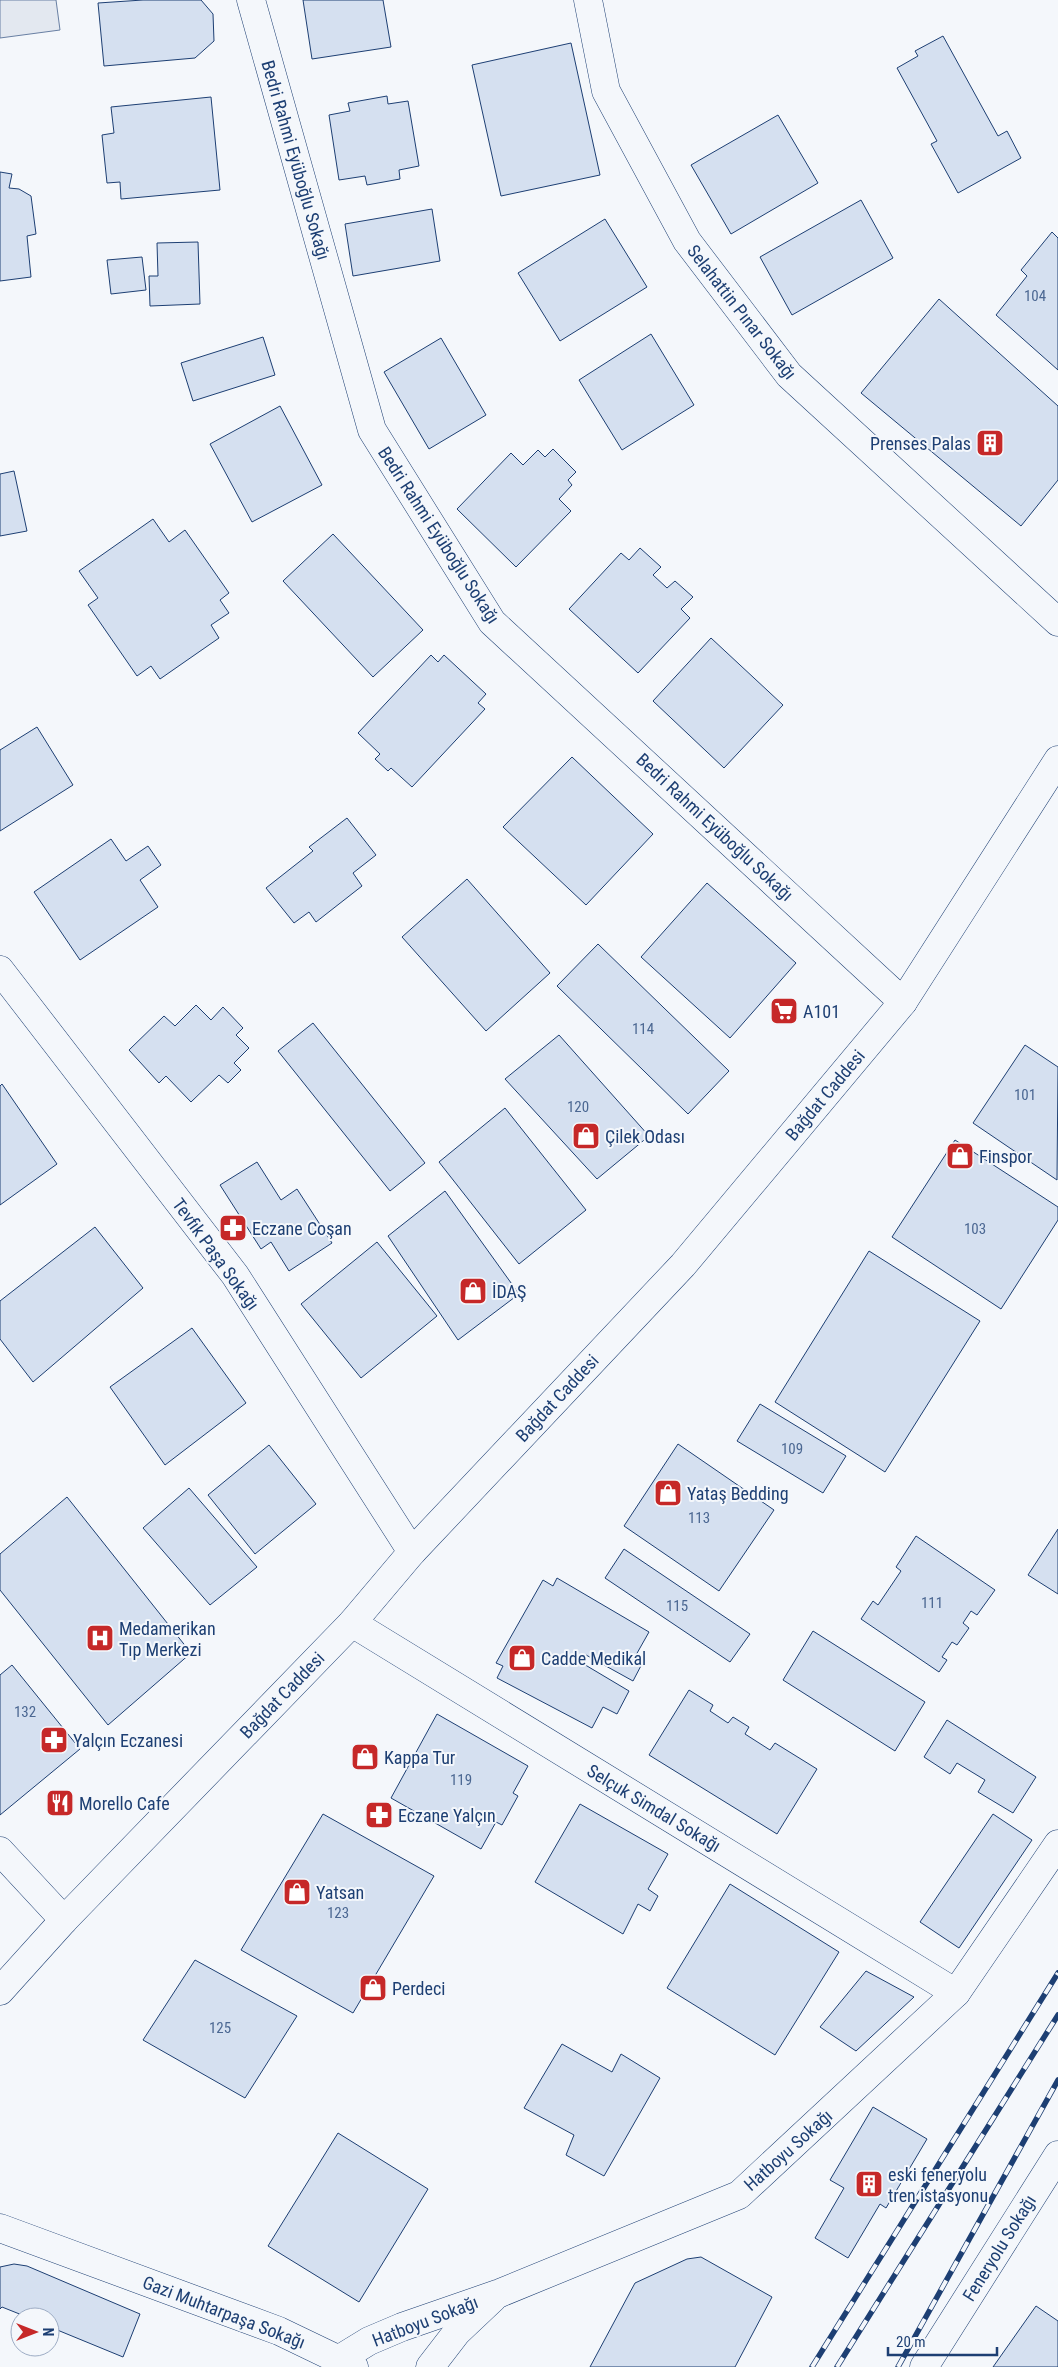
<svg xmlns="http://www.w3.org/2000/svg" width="1058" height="2367" font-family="'Roboto Condensed',sans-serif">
<rect width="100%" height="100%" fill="#f4f7fb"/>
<!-- parking -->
<path fill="#e3e8f0" stroke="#687fa3" d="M0,0H56L60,30L0,38Z"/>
<!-- building -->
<g fill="#d5e0f0" stroke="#1d3f73">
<path d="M143,0H201L213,14L214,41L195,58L104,66L98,3Z"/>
<path d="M303,0H383L391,47L312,59Z"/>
<path d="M943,36L998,136L1007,131L1021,158L958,193L931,144L937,141L897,68L918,56L915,51Z"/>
<path d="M571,43L600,175L501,196L472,65Z"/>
<path d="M387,96L388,104L408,101L419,166L399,170L400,179L367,185L365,176L339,180L329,115L350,111L348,103Z"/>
<path d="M211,97L220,190L121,199L120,182L107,183L102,135L114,133L111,107Z"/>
<path d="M778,115L818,183L731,234L691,165Z"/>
<path d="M0,172L12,174L9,188L19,189L31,196L36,234L27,236L31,277L0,281Z"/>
<path d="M861,200L893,258L792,315L760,257Z"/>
<path d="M432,209L440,261L353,276L345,224Z"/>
<path d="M605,219L647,287L560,341L518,273Z"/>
<path d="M1052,232L1058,238V370L996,315L1027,276L1021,270Z"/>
<path d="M198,242L200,304L150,306L149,276H158L157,243Z"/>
<path d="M142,257L146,290L111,294L107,260Z"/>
<path d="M939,299L1058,406V480L1021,526L861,393Z"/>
<path d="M651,334L694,405L622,450L579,380Z"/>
<path d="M263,337L275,375L193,401L181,363Z"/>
<path d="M441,338L486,415L429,449L384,372Z"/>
<path d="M280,406L322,485L252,522L210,444Z"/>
<path d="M553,449L576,472L568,480L572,485L559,499L571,511L516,567L457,509L511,453L523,465L538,450L545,457Z"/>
<path d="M14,471L27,531L0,536V474Z"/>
<path d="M153,519L169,542L185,530L229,593L220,600L229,613L211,625L219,638L160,679L151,666L137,676L88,605L98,598L79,571Z"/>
<path d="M333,534L423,630L373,677L283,581Z"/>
<path d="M640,548L661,567L653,575L667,588L675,581L693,597L681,609L690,618L638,673L569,609L621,553L629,560Z"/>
<path d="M711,638L783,705L724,768L653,701Z"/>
<path d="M431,655L438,662L444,655L486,694L478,703L485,709L412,787L391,768L388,771L375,759L380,754L358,733Z"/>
<path d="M37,727L73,785L0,831V750Z"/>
<path d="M572,757L653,834L586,905L503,827Z"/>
<path d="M347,818L376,855L353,873L362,886L316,922L309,912L294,923L266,888L313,851L309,847Z"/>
<path d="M111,839L126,861L148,846L161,865L140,880L158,907L80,960L34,892Z"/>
<path d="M467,879L550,973L486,1031L402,937Z"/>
<path d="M707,883L796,963L730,1038L641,957Z"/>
<path d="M598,944L729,1071L688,1114L557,986Z"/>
<path d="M196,1005L211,1020L223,1007L243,1028L236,1035L249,1048L234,1063L241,1070L228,1083L219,1075L191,1102L166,1076L159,1083L129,1050L164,1016L175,1026Z"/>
<path d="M313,1023L425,1163L390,1191L278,1051Z"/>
<path d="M559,1035L649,1136L597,1179L505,1079Z"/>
<path d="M1025,1045L1058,1067L1057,1180L973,1123Z"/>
<path d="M2,1084L57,1164L0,1205V1086Z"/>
<path d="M505,1108L586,1210L519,1264L439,1162Z"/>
<path d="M955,1140L1058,1207V1220L1001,1309L892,1237Z"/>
<path d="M257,1162L281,1200L297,1189L332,1243L289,1271L271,1242L261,1249L220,1185Z"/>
<path d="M445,1191L519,1294L458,1340L388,1236Z"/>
<path d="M95,1227L143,1288L33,1382L0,1339V1301Z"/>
<path d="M377,1242L437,1316L361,1378L301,1304Z"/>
<path d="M869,1251L980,1321L885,1472L775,1402Z"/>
<path d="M192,1328L246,1403L165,1465L110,1387Z"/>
<path d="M760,1404L846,1456L823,1493L737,1441Z"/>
<path d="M678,1444L774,1510L719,1591L624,1526Z"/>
<path d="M269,1445L316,1504L255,1554L208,1495Z"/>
<path d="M189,1488L257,1567L210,1605L143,1528Z"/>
<path d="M67,1497L191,1653L108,1725L0,1590V1554Z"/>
<path d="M1058,1529V1594L1028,1575Z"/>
<path d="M916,1536L995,1590L977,1615L971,1611L963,1623L969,1628L957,1645L952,1642L942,1657L947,1660L939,1672L861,1619L873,1601L878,1605L901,1571L896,1567Z"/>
<path d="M624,1549L750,1634L730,1662L605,1578Z"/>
<path d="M557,1578L649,1632L636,1655L644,1660L633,1681L586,1655L582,1663L629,1691L617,1714L603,1707L592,1728L497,1678L503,1666L496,1663L543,1580L553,1586Z"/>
<path d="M813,1631L925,1702L895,1751L783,1680Z"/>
<path d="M12,1665L80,1749L0,1815V1675Z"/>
<path d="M689,1690L713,1705L710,1711L728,1723L733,1717L749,1727L745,1734L770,1750L775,1743L817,1769L777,1834L649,1755Z"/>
<path d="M437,1714L528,1766L513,1793L518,1796L502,1825L496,1822L481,1849L391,1798Z"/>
<path d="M947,1720L1036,1777L1013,1813L978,1792L985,1780L957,1763L950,1774L924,1757Z"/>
<path d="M580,1804L668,1854L648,1889L658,1896L650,1911L638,1904L623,1934L535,1882Z"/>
<path d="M323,1814L434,1876L353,2013L241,1950Z"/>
<path d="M993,1814L1032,1840L959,1948L920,1922Z"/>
<path d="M730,1884L839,1952L775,2055L667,1988Z"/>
<path d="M195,1960L297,2016L245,2098L143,2040Z"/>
<path d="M866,1971L914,1997L856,2051L820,2027Z"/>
<path d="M562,2044L612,2072L621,2054L660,2078L604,2176L566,2155L574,2135L524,2108Z"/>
<path d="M873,2107L927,2139L886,2208L880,2204L848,2258L815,2238L844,2188L830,2180Z"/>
<path d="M338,2133L428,2189L359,2302L268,2246Z"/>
<path d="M701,2257L772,2297L735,2367H590L635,2283L687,2259Z"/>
<path d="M14,2264L27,2266L140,2314L123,2357L50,2327V2317H27L2,2307L0,2309V2267Z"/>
<path d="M1036,2306L1058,2321V2367H993Z"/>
</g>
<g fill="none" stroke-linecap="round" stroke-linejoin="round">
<defs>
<g id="street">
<path d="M251,0L372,430L492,622L903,1002"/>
<path d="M588,0L606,91L687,241L789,375L1058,622"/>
<path d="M0,970L235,1275L412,1552"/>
<path d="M352,1623L956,1993"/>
<path d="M0,1851L64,1920"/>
<path d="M0,2228L279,2331L354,2367"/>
<path d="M338,2360L369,2341L402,2327L500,2293L739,2195L956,1993L1058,1844"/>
<path d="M430,2367L457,2332L493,2298"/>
<path d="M924,2367L1058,2155"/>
</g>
<path id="primary" d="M0,1991L64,1920L352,1623L412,1552L683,1265L903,1002L1058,760"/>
</defs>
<!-- street casing -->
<use href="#street" stroke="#1d3f73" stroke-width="29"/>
<!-- primary casing -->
<use href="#primary" stroke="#1d3f73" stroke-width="29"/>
<!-- street -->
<use href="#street" stroke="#f4f7fb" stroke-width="28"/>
<!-- primary -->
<use href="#primary" stroke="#f4f7fb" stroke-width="28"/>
<defs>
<g id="rail">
<path d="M812,2367L1058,1973"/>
<path d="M837,2367L1058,2015"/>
<path d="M898,2367L1058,2080"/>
</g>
</defs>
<!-- rail casing -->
<use href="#rail" stroke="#1d3f73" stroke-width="5.5"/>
<!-- rail -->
<use href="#rail" stroke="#f4f7fb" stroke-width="4" stroke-dasharray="11" stroke-linecap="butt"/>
</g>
<!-- icons -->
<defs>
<symbol id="building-square" viewBox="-11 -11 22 22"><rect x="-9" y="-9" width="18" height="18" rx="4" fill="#c62828" stroke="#f4f7fb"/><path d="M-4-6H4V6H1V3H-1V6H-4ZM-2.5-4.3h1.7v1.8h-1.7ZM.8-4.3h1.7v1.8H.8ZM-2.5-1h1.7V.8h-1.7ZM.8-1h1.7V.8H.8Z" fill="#fff"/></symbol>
<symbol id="supermarket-square" viewBox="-11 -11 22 22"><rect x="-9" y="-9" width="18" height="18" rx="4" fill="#c62828" stroke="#f4f7fb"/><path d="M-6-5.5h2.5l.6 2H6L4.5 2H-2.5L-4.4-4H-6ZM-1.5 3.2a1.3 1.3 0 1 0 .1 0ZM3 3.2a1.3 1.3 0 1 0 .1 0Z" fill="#fff"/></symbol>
<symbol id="shop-square" viewBox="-11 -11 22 22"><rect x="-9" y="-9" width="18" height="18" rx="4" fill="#c62828" stroke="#f4f7fb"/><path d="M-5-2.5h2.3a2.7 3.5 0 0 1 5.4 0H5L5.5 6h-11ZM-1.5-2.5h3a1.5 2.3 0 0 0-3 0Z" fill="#fff"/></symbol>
<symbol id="pharmacy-square" viewBox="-11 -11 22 22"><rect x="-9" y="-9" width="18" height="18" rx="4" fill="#c62828" stroke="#f4f7fb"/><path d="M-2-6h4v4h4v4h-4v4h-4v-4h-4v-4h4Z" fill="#fff"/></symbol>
<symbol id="hospital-square" viewBox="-11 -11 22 22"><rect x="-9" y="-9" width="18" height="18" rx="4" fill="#c62828" stroke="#f4f7fb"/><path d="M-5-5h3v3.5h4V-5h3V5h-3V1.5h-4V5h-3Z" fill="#fff"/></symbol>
<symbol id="restaurant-square" viewBox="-11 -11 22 22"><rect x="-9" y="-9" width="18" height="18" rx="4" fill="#c62828" stroke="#f4f7fb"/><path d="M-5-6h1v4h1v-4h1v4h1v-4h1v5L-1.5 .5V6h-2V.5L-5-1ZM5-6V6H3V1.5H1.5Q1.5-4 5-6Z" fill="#fff"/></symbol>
</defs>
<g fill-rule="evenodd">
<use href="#building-square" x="974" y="427" width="32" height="32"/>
<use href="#supermarket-square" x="768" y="995" width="32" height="32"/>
<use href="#shop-square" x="570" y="1120" width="32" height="32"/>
<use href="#shop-square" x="944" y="1140" width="32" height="32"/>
<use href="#pharmacy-square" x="217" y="1212" width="32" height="32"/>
<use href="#shop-square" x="457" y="1275" width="32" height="32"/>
<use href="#shop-square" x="652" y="1477" width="32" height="32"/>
<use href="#hospital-square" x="84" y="1622" width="32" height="32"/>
<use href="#shop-square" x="506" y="1642" width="32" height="32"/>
<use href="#pharmacy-square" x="38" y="1724" width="32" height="32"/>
<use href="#shop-square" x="349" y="1741" width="32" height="32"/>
<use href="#restaurant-square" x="44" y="1787" width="32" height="32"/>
<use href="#pharmacy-square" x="363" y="1799" width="32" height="32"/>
<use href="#shop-square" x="281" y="1876" width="32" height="32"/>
<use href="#shop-square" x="357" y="1972" width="32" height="32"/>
<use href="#building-square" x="853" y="2168" width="32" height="32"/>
</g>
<g text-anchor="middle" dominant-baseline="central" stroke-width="4" stroke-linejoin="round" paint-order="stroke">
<!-- number labels -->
<g font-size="15" fill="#4b6792">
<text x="1035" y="296">104</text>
<text x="643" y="1029">114</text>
<text x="1025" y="1095">101</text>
<text x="578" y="1107">120</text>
<text x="975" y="1229">103</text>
<text x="792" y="1449">109</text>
<text x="699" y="1518">113</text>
<text x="932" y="1603">111</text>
<text x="677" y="1606">115</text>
<text x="25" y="1712">132</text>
<text x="461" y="1780">119</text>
<text x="338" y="1913">123</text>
<text x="220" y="2028">125</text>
</g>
<!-- street labels -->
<g font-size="18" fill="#1d3f73" stroke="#f4f7fb">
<text transform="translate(296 160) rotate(74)">Bedri Rahmi Eyüboğlu Sokağı</text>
<text transform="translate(742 312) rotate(52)">Selahattin Pınar Sokağı</text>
<text transform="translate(439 535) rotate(57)">Bedri Rahmi Eyüboğlu Sokağı</text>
<text transform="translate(715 827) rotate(43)">Bedri Rahmi Eyüboğlu Sokağı</text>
<text transform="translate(825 1095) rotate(-50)">Bağdat Caddesi</text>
<text transform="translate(216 1254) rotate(54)">Tevfik Paşa Sokağı</text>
<text transform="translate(557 1398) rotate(-47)">Bağdat Caddesi</text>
<text transform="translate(282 1695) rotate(-46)">Bağdat Caddesi</text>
<text transform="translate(654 1808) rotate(31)">Selçuk Simdal Sokağı</text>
<text transform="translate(788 2150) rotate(-42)">Hatboyu Sokağı</text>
<text transform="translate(999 2248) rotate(-58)">Feneryolu Sokağı</text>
<text transform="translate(224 2312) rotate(21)">Gazi Muhtarpaşa Sokağı</text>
<text transform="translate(425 2321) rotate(-21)">Hatboyu Sokağı</text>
</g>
<!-- poi labels -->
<g font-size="18" fill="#1d3f73" stroke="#f4f7fb" text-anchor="start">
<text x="971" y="443" text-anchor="end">Prenses Palas</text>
<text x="803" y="1011">A101</text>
<text x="605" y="1136">Çilek Odası</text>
<text x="979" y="1156">Finspor</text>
<text x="252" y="1228">Eczane Coşan</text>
<text x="492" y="1291">İDAŞ</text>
<text x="687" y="1493">Yataş Bedding</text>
<text x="119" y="1628">Medamerikan<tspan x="119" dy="21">Tıp Merkezi</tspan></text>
<text x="541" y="1658">Cadde Medikal</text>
<text x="73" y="1740">Yalçın Eczanesi</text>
<text x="384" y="1757">Kappa Tur</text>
<text x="79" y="1803">Morello Cafe</text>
<text x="398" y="1815">Eczane Yalçın</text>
<text x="316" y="1892">Yatsan</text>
<text x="392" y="1988">Perdeci</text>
<text x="888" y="2174">eski feneryolu<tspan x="888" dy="21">tren istasyonu</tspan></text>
</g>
</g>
<!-- north arrow -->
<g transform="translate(35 2332) rotate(90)"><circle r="24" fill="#f4f7fb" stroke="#9eadc5"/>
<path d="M0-4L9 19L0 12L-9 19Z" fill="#c62828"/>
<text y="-8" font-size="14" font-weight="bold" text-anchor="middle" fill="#1d3f73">N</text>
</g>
<!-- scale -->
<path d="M888 2347v8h109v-8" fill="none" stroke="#1d3f73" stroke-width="2.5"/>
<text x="896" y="2347" font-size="15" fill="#1d3f73" stroke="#f4f7fb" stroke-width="4" paint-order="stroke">20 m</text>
</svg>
